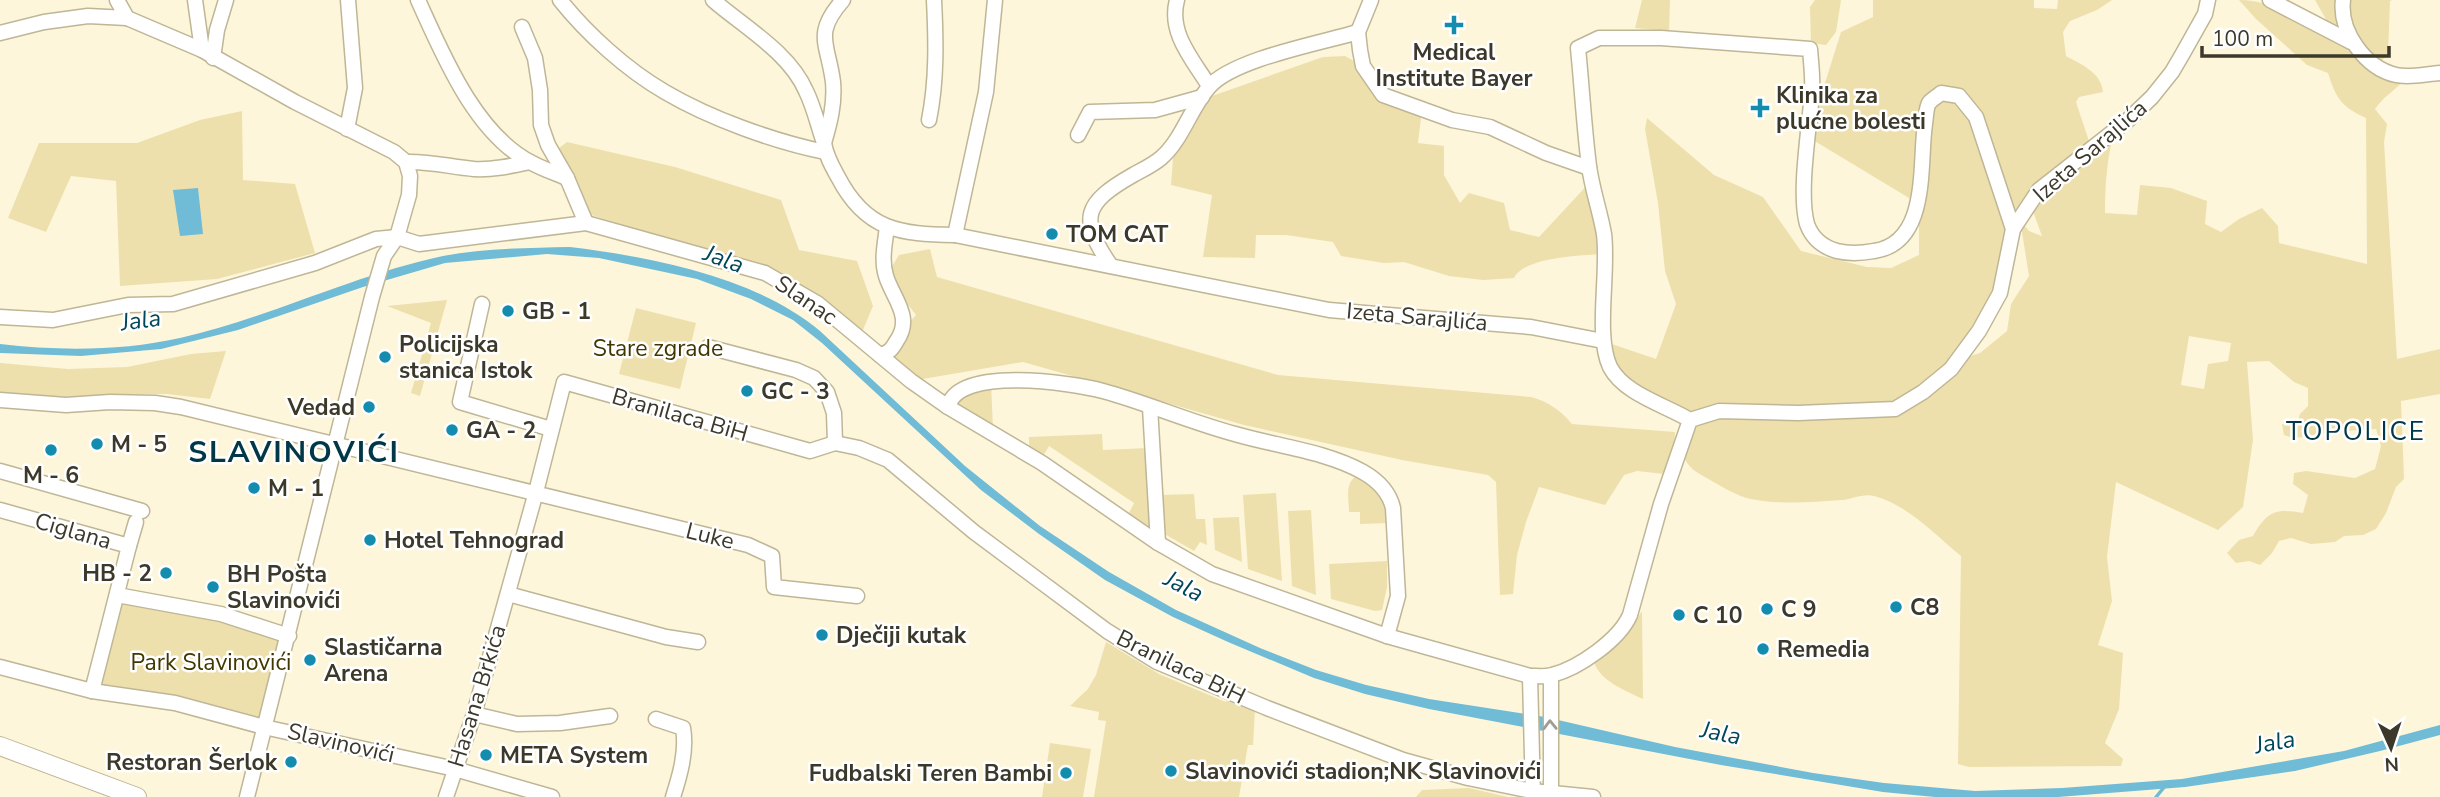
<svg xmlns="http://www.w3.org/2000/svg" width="2440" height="797" font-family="'Nunito Sans',sans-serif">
<rect width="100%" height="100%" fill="#fdf6db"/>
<!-- green -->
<g fill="#ede0ad" fill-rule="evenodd">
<path d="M1642,0H1670L1669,31L1635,28Z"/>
<path d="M1815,0H1841L1836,32L1826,45L1811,43L1810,7Z"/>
<path d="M1873,0H2034V8L2057,9L2058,0H2112L2097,10L2070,21L2063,32L2066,56C2082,65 2101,72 2103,92L2079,97L2076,102L2091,147L2115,129C2107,157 2105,184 2105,213L2137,215L2140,185L2171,188L2207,201L2205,224L2221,232L2239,219L2262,208L2278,226L2279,243L2367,264L2366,118C2342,107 2336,99 2328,73L2307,65L2256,19L2239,0C2271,0 2295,17 2321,32L2327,21L2315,0H2392L2390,1L2388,55L2376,65L2410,75C2398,88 2385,95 2375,109L2387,124L2384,142L2397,359L2440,349V394L2401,401L2404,479L2396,487L2386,513L2376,529L2363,535L2344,536L2335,542L2311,544L2291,538L2279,541L2272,553L2260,565L2249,561L2236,563L2227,553L2239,540L2253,536C2267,511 2276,508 2303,513L2308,495L2293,484L2294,473L2306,471L2355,478L2375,469L2381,446L2376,429C2359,431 2341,430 2324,433C2310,435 2298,441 2284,435L2282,424L2296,426L2300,414L2308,406V388L2294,382L2269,361L2247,362L2253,440L2243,507L2218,530L2116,482L2107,557L2112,601L2098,645L2123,653L2119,709L2105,743L2123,759L2121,766L1969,767L1958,764L1961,556C1934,534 1908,505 1874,496C1864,493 1852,499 1842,500C1813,502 1780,505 1751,499C1737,496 1724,488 1712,481C1700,474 1691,471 1684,458L1688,438L1701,421L1690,420L1622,382L1603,341L1656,359L1676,304L1665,271L1658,203L1645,129L1647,118L1714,175L1763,197L1801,251L1867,267L1891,268L1919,255V204L1808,137L1841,32L1873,17ZM2030,203L2042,236L2029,231L2024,225L2021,226L2029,276L2011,304L2007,331L1980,353L1960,359L1979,331L2013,239ZM2189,336L2231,343L2228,361L2208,364L2204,389L2181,385Z"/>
<path d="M1345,56L1363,66L1383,95L1422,110L1418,143L1444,146V175L1460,203L1469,193L1504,203L1510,230L1539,237L1592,180L1605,254C1583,255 1524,257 1514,278L1483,280L1449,276L1404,262L1384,263L1341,256L1333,242L1286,235H1256L1255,258L1203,257L1212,195L1171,185L1173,158L1209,97L1323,57Z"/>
<path d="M242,111L243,180L295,184L315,253L217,279L120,286L116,181L71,176L46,232L8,218L39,143H137L200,120Z"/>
<path d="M567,142L675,167L781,200L799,250L857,261L873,306L860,337L756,267L582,212L555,151Z"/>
<path d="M930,249L937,277L1278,375L1531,397C1549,402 1560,410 1572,424L1675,432L1673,475L1637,471L1624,475L1605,505L1539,487L1526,522L1517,555L1513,594L1500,595L1496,482L1488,475L1402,460L1244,425L1023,362L911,381L880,355L916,315L886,276L899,255Z"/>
<path d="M447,300L420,396L411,393L431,323L387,306Z"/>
<path d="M636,308L696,323L680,389L619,374Z"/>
<path d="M226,351L210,399L167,394H116L67,398L0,392V363L68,369L127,367L191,354Z"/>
<path d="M991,383L993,429L960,411L953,400Z"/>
<path d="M1102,434L1103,450L1148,448L1150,527H1146L1128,515L1134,503L1049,446L1042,458L1029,450V437Z"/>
<path d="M1358,475C1378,485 1386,502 1388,523L1360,524V512H1349C1349,499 1344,482 1358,475Z"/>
<path d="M1276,493L1282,581L1248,569L1243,495Z"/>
<path d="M1194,494L1196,519H1205L1207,545L1200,542L1194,551L1163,533L1160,495Z"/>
<path d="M1311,510L1316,595L1292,586L1288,511Z"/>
<path d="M1239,517L1242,562L1215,550L1213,518Z"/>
<path d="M1387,561V587L1382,610L1375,611L1331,599L1329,564Z"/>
<path d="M117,595L289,636L264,727L92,691Z"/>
<path d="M1642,611L1643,699C1626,691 1600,681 1594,662L1625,637Z"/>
<path d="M1106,642L1159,674L1226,702L1227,694L1255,710L1253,745H1248L1239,797H1094L1106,721L1098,720L1099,712L1070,706L1088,689L1096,675Z"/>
<path d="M1050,743L1091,749L1083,797H1042Z"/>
<path d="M1469,788L1508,797H1416L1422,790Z"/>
</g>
<!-- water -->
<g fill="#70bbd6">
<path d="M198,188L203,234L180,236L173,190Z"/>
<path d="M570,247C651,257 756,277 820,331L965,466L1040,526L1109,572L1176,610L1260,648L1316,670L1366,685L1429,699L1545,717L1675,747L1813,773L1884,783L1975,791L2062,788L2182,779L2344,751L2440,725V735L2380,751L2295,771L2185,787L2058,797H1935L1883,792L1721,765L1429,709L1365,694L1314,678L1228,642L1173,617L1105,580L1039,534L981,490L822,343L793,320L751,299L697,279L599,258L547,254L445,263L363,287L238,330L161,349L81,356L0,353V344C59,351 122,351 180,338C269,318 353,275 443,256C484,248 528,248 570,247Z"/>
</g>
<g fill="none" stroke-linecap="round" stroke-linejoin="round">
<!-- stream -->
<path stroke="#70bbd6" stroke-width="3.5" d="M2156,797L2166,785"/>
<defs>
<g id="minor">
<path d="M117,0L127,18"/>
<path d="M195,0L202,50"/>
<path d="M418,0C443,55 475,134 532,163C543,169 555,173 567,178"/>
<path d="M560,0C587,34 627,70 665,92C711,119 773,141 825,152"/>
<path d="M713,0C744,27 789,52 806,91C814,107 818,126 824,143C826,156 832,166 838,177C866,231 900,234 955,235L1329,310L1531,327L1603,341"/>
<path d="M1177,0C1168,33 1193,60 1209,86"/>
<path d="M1371,0L1358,32L1360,50L1363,66L1383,95L1452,120L1490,127L1546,153L1589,168"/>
<path d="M2270,0L2351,42"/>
<path d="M2343,0C2339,31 2365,68 2396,75C2409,78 2426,74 2440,73"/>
<path d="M522,27L535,58L540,90L541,125L548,145L567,178L586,223"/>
<path d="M0,33L44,22L88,16L127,18L202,50L295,102L394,152L406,162L410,176L409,195L397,237L384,256L372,297L247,797"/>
<path d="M213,58L217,30L226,0"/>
<path d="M929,120C937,80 936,40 934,0"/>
<path d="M347,129L355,88L348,0"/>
<path d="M1078,135L1090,112L1155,110L1202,97"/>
<path d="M824,143C830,123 835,103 833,82C828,43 813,34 843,0"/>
<path d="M406,162C429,161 451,167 474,169C493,170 511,166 530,162"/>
<path d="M2013,229L2039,190L2128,120L2152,97L2172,72L2182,55L2205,14L2208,0"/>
<path d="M955,235L986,92L995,0"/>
<path d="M1111,266C1078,218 1084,203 1133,175C1142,170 1153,165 1161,158C1182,140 1190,109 1209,87C1233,59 1321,43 1358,32"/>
<path d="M482,304L460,402L551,429"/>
<path d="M0,317L53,320L128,305L173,304L315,263L376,239L397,237L419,244L586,223L765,273L817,303L911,381L948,407L1042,463L1158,543L1212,574L1387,636L1530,676C1537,676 1546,677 1552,675C1579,668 1619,640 1630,615L1661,504L1690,420C1665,405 1624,394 1610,367C1595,335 1609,273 1604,234C1600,211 1592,189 1589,166C1584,127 1582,88 1578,48L1599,38H1661L1810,49C1811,63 1813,77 1812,91C1810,126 1798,192 1807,224C1812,238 1823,247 1837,251C1849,254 1863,253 1874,251C1930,243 1919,163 1925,124C1926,118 1926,108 1929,103C1932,99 1938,96 1941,93L1959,96L1976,117L2013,229L2000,293L1979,331L1951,369L1923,392L1895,409L1798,413L1719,411L1690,420"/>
<path d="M708,347L796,370L814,378L827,392L834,413L835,443"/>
<path d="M880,355C889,353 892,349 896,342C914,317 893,299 886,276C881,260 885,243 887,227"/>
<path d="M0,400L66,405L110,402L155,403L181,407L748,545L772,556L774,587L857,596"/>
<path d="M948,407C958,365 1073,383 1103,391C1147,403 1190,422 1235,434C1276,446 1325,451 1363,472C1377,480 1389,491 1393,508L1398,596L1387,636"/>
<path d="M1150,407L1158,543"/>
<path d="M0,471L142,511"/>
<path d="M0,510L129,546L92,691"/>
<path d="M129,546L136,522"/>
<path d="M508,594L666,637L698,642"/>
<path d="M117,595L221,614L289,636"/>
<path d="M0,667L92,691L175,703L264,727L455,769L552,797"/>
<path d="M1530,676L1533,797"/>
<path d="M1551,676V797"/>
<path d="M474,714L517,724L560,723L610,716"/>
<path d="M656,719L683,728C687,751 680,775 673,797"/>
<path d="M446,797L474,714L536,492L564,382L810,451L835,443L859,448L888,460L974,532L1107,631L1157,662L1267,708L1403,760L1468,778L1532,791L1593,797"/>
</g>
<path id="major" d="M0,746L137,797"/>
</defs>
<!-- minor casing -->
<use href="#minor" stroke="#bfb696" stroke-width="17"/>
<!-- major casing -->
<use href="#major" stroke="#bfb696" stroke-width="20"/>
<!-- minor -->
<use href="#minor" stroke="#fff" stroke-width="14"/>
<!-- major -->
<use href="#major" stroke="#fff" stroke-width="18"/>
</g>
<!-- one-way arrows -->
<defs><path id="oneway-chevron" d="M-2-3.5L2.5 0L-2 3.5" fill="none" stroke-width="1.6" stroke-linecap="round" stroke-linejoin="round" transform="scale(1.75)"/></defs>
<use stroke="#9e9c95" href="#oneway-chevron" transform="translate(1550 725) rotate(-91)"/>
<!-- markers -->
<g fill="#138cae" stroke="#fff" stroke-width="2.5">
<path d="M1450.5 14.5h7v7h7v7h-7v7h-7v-7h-7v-7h7z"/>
<path d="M1756.5 97.5h7v7h7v7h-7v7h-7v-7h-7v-7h7z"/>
<circle cx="1052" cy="234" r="7"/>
<circle cx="508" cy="311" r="7"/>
<circle cx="385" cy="357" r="7"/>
<circle cx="747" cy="391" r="7"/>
<circle cx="369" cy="407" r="7"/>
<circle cx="452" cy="430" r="7"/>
<circle cx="97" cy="444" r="7"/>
<circle cx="51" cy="450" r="7"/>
<circle cx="254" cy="488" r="7"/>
<circle cx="370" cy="540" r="7"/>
<circle cx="166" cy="573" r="7"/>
<circle cx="213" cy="587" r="7"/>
<circle cx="1896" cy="607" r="7"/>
<circle cx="1767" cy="609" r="7"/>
<circle cx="1679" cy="615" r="7"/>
<circle cx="822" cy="635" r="7"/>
<circle cx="1763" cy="649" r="7"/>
<circle cx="310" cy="660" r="7"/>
<circle cx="486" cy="755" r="7"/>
<circle cx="291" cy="762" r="7"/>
<circle cx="1171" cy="771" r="7"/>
<circle cx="1066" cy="773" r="7"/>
</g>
<g text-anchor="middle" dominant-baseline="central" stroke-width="5" stroke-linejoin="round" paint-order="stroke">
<!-- poi labels -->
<g font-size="23" font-weight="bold" fill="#3c392b" stroke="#fff" text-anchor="start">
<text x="1454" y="52" text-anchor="middle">Medical<tspan x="1454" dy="26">Institute Bayer</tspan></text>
<text x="1776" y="95">Klinika za<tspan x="1776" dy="26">plućne bolesti</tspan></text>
<text x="1066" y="234">TOM CAT</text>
<text x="522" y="311">GB - 1</text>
<text x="399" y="344">Policijska<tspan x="399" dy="26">stanica Istok</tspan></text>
<text x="761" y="391">GC - 3</text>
<text x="355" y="407" text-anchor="end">Vedad</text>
<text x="466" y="430">GA - 2</text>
<text x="111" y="444">M - 5</text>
<text x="51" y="475" text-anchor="middle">M - 6</text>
<text x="268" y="488">M - 1</text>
<text x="384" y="540">Hotel Tehnograd</text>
<text x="152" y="573" text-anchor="end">HB - 2</text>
<text x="227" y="574">BH Pošta<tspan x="227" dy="26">Slavinovići</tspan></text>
<text x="1910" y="607">C8</text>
<text x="1781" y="609">C 9</text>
<text x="1693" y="615">C 10</text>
<text x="836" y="635">Dječiji kutak</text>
<text x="324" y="647">Slastičarna<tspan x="324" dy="26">Arena</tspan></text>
<text x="1777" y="649">Remedia</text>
<text x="500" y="755">META System</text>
<text x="277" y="762" text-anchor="end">Restoran Šerlok</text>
<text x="1185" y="771">Slavinovići stadion;NK Slavinovići</text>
<text x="1052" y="773" text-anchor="end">Fudbalski Teren Bambi</text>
</g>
<!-- street labels -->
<g font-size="23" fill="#3c392b" stroke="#fff">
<text transform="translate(2090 151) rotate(-41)">Izeta Sarajlića</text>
<text transform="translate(806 300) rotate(34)">Slanac</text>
<text transform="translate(1417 317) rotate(5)">Izeta Sarajlića</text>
<text transform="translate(680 415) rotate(16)">Branilaca BiH</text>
<text transform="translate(73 531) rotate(16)">Ciglana</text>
<text transform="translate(710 536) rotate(14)">Luke</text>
<text transform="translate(1181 667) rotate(26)">Branilaca BiH</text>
<text transform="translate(477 696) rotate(-73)">Hasana Brkića</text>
<text transform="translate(341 743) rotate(13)">Slavinovići</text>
</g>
<!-- park labels -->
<g font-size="23" fill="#423600" stroke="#fff">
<text x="658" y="348">Stare zgrade</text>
<text x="211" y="662">Park Slavinovići</text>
</g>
<!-- water labels -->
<g font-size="24" font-style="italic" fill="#004659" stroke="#fff">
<text transform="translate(724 259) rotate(20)">Jala</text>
<text transform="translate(141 320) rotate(-7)">Jala</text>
<text transform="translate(1184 586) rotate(27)">Jala</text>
<text transform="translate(1721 733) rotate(11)">Jala</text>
<text transform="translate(2275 742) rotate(-10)">Jala</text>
</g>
<!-- quarter labels -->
<g font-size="26" letter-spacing="2" fill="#003848" stroke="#fff">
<text x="2356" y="431">TOPOLICE</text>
</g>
<!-- district labels -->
<g font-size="30" font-weight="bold" letter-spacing="2" fill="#003848" stroke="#fff">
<text x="294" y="452">SLAVINOVIĆI</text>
</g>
</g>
<!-- north arrow -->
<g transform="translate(2391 748) rotate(177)" stroke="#ffffff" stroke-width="5" paint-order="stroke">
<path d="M0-5L12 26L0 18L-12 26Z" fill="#3c392b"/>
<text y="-10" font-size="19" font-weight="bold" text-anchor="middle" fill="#3c392b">N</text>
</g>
<!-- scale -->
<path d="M2202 46v10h187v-10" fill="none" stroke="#3c392b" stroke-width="3.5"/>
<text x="2212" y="46" font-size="21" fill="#3c392b" stroke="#ffffff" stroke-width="5" paint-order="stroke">100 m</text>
</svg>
